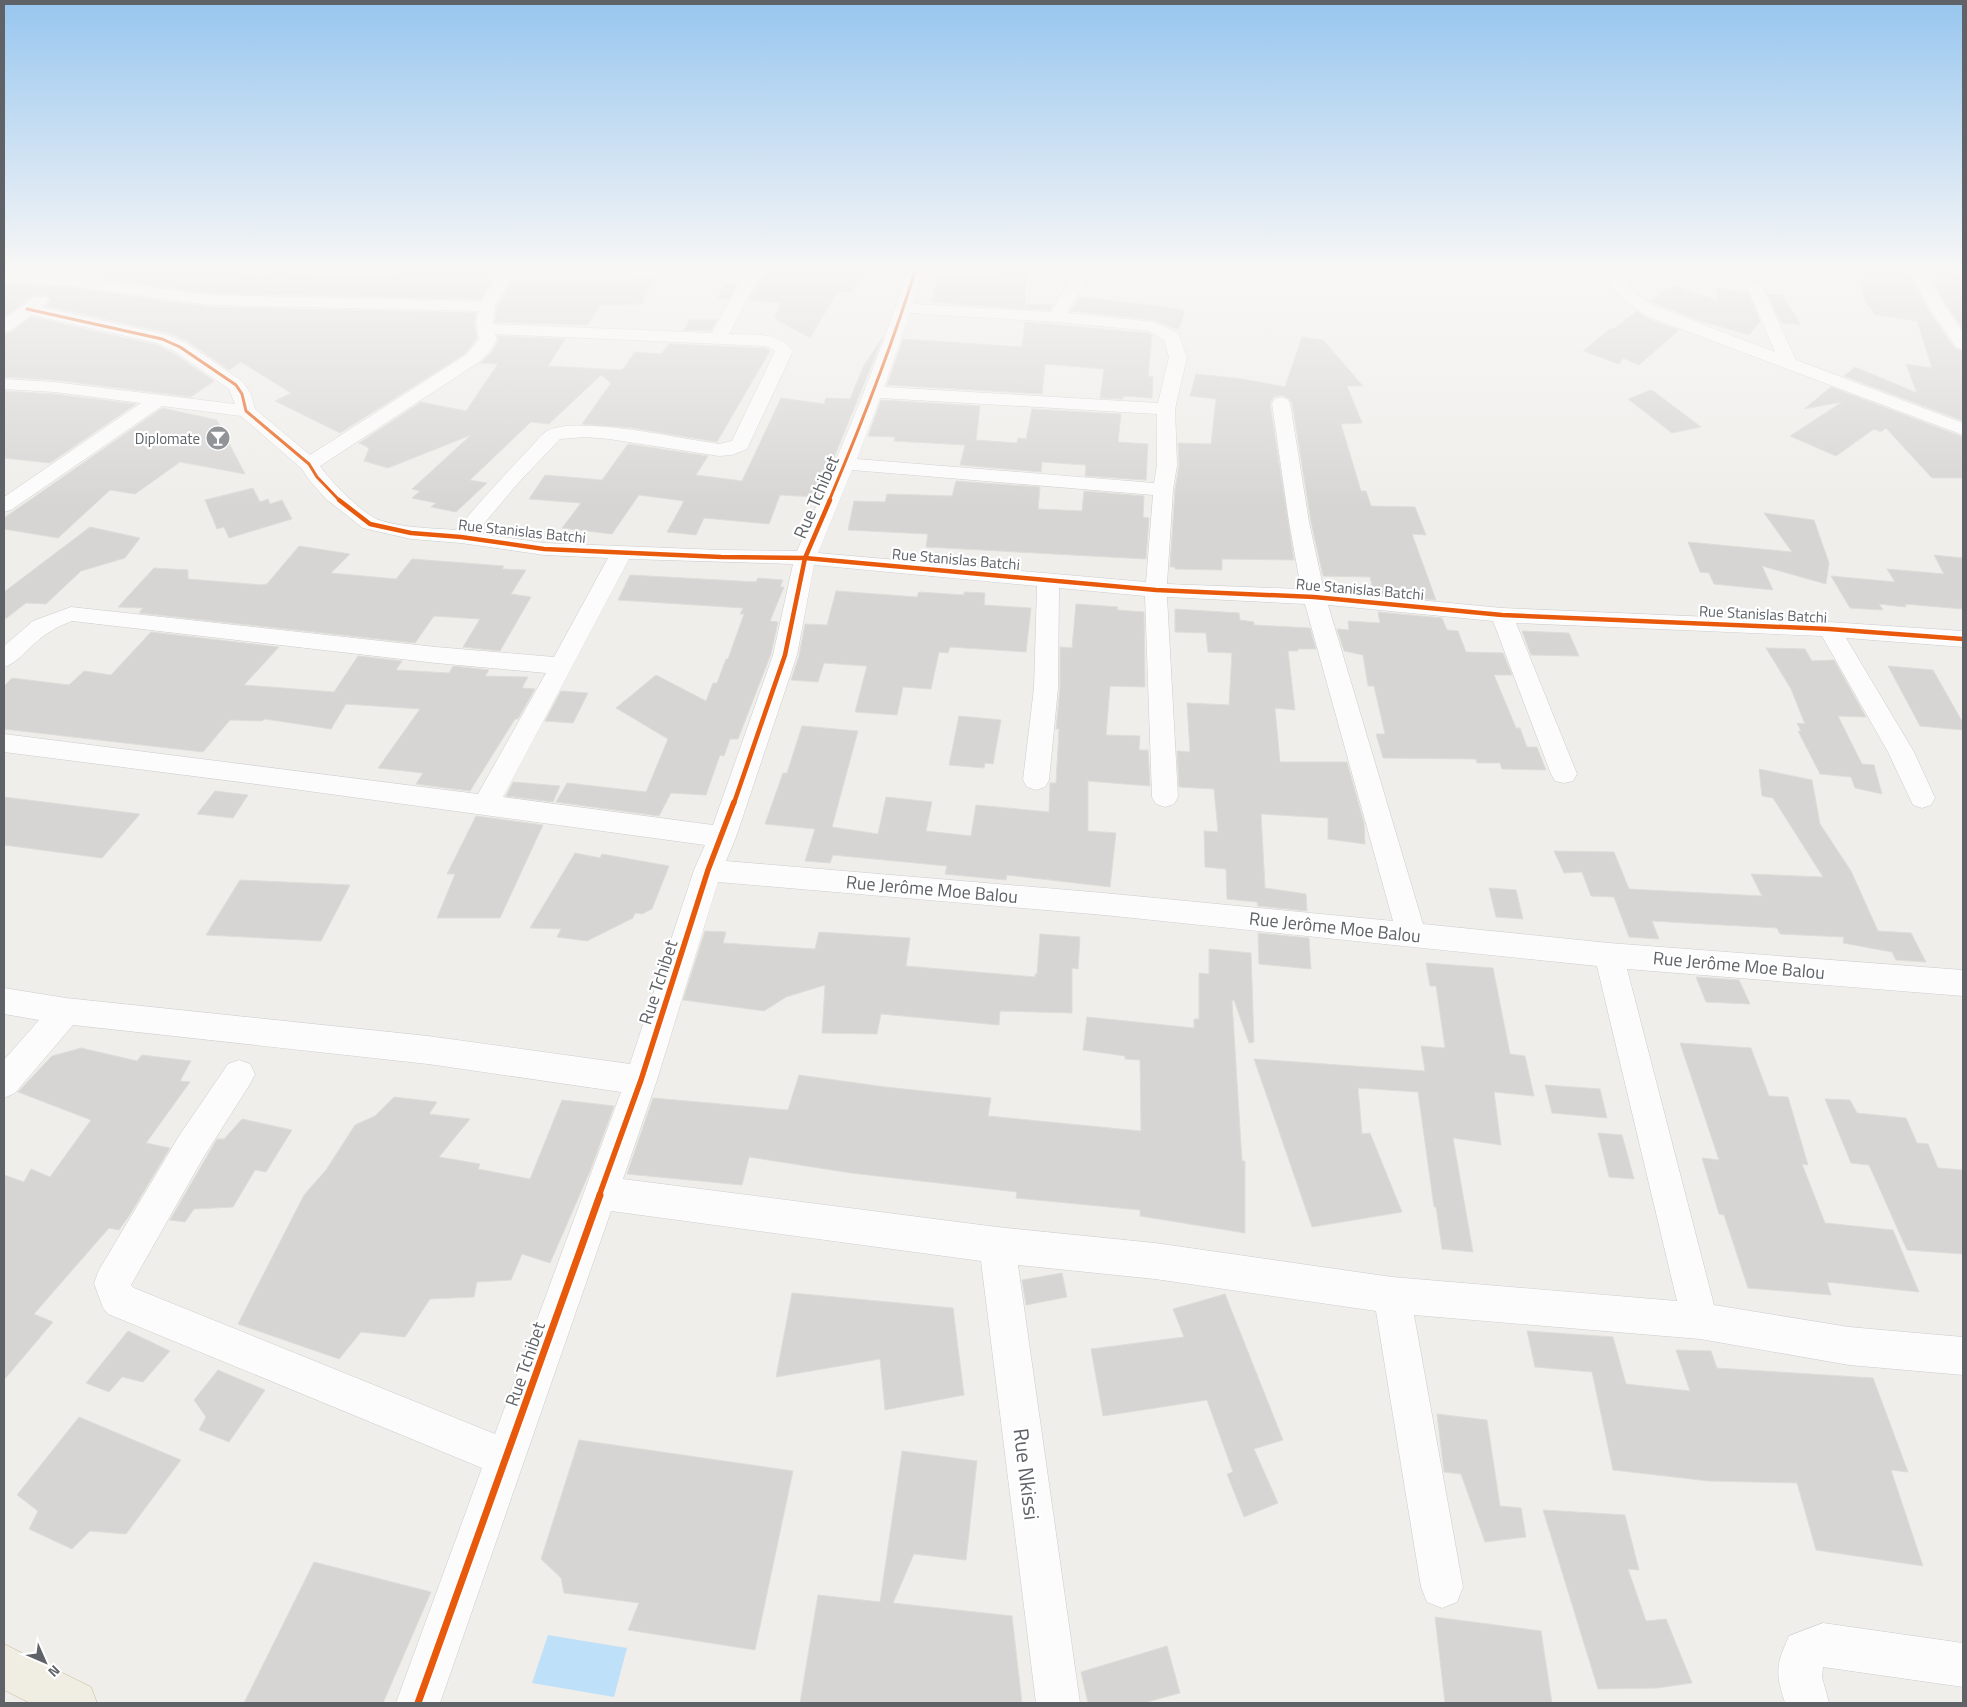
<svg xmlns="http://www.w3.org/2000/svg" width="1967" height="1707" font-family="'Titillium Web',sans-serif">
<rect width="100%" height="100%" fill="#efeeea"/>
<!-- water -->
<path fill="#bfe0f9" d="M548,1635L627,1648L614,1697L532,1683Z"/>
<!-- building -->
<g fill="#d6d5d3" stroke="#deddd9">
<path d="M101,268H182L269,275L273,272L361,276L363,274L392,275L400,268H499L481,299L208,293L88,276Z"/>
<path d="M771,268H865L864,270L867,271L851,293L838,291L810,338L774,318L781,303L749,300L759,282Z"/>
<path d="M997,268H1026L1025,309L932,302L937,276H997Z"/>
<path d="M1861,268H1906L1926,307L1955,349L1963,351V421L1844,376L1855,367L1917,393L1906,364L1932,368L1917,321L1875,315L1866,303L1859,278H1864Z"/>
<path d="M1926,268L1955,270L1963,281V329L1946,304Z"/>
<path d="M652,280L643,304L601,305L587,325L495,322L497,307L512,281Z"/>
<path d="M4,284L71,288L208,307L476,313L474,323L477,338L466,353L340,433L275,401L291,393L241,362L229,370L187,341L169,333L46,306L51,300L47,295H34L4,317Z"/>
<path d="M725,284L737,285L729,299L717,298Z"/>
<path d="M1672,285L1717,300L1718,288L1748,293L1760,321L1749,335L1697,320L1650,301Z"/>
<path d="M1767,294L1782,295L1801,325L1781,323Z"/>
<path d="M1080,297L1173,308L1185,310L1179,329L1172,328L1154,320L1070,311Z"/>
<path d="M1026,304L1053,305L1050,310L1026,309Z"/>
<path d="M1637,311L1648,319L1679,330L1639,365L1623,358L1619,364L1583,351L1611,328L1613,329Z"/>
<path d="M31,317L156,345L173,353L214,381L191,397L54,380L4,377V334L11,332Z"/>
<path d="M690,319L717,320L711,331L684,330Z"/>
<path d="M1025,322L1148,333L1152,335L1148,376L1153,377L1152,398L1123,396V399L1100,398L1104,369L1045,364L1042,394L887,385L903,339L1022,347Z"/>
<path d="M498,336L565,339L548,366L620,370L624,368L635,352L661,354L669,344L765,348L770,351L717,442L632,428L582,424L611,383L601,375L549,424L531,422L470,480L487,483L456,512L431,507L436,503L412,498L420,491L412,489L471,435L388,468L364,461L369,448L359,443L421,402L466,411L498,364L480,363L492,352L499,340Z"/>
<path d="M883,337L818,497L780,495L769,524L704,518L696,535L667,532L684,501L639,495L612,534L562,528L581,503L529,499L545,475L602,480L628,444L708,456L696,475L742,481L781,398L824,404L826,398L850,399L864,365Z"/>
<path d="M1302,337L1323,340L1363,386H1347L1362,423L1341,424L1361,491H1366L1371,506L1415,507L1426,535L1412,534L1436,600L1374,594L1370,577L1323,576L1311,522L1292,403L1288,398L1282,395L1274,397L1270,403L1294,560L1222,559V570L1175,569V567H1170L1175,490L1179,465L1178,443L1211,444L1216,399L1190,396L1196,374L1243,379L1285,387Z"/>
<path d="M1831,387L1963,437V478H1932L1886,428L1881,432L1874,429L1836,456L1790,436L1842,402L1804,409Z"/>
<path d="M1651,390L1656,393L1701,427L1672,433L1628,399Z"/>
<path d="M4,391L54,394L136,404L50,463L4,458Z"/>
<path d="M881,400L980,406L976,440L1017,443L1018,438L1026,439L1032,409L1121,414L1118,442L1148,444L1146,480L1085,476L1086,465L1042,462L1041,472L960,465L965,445L894,441L895,437L868,436Z"/>
<path d="M162,408L217,420L245,474L180,462L135,494L110,490L58,538L4,529V518Z"/>
<path d="M956,481L1040,487L1038,509L1082,511L1084,491L1144,496L1143,517L1149,518L1146,559L926,547L928,534L848,530L854,501L885,502L887,494L952,496Z"/>
<path d="M253,488L260,502L268,499L270,504L282,500L292,519L229,538L224,527L217,529L205,500Z"/>
<path d="M1764,513L1814,520L1829,563L1826,584L1762,566L1773,590L1714,584L1709,573L1700,572L1688,542L1792,552Z"/>
<path d="M90,527L140,538L125,558L81,571L46,604L26,603L4,620V592Z"/>
<path d="M299,546L350,554L331,573L396,579L412,559L504,566L502,569L526,570L511,594L531,597L500,651L463,647L480,619L434,616L415,643L139,613L143,608L118,607L154,568L188,570V579L262,585L267,584Z"/>
<path d="M1934,555L1963,558V609L1905,604L1906,607L1879,604L1883,610L1850,608L1831,576L1895,582L1887,569L1944,574Z"/>
<path d="M630,575L756,582L758,578L783,580L780,587H784L770,621L778,622L771,654L738,739H730L724,756L720,755L706,795L671,793L659,816L556,802L567,783L646,792L668,739L616,708L656,675L706,701L713,683H717L726,659H728L744,614H740L743,608L618,600Z"/>
<path d="M836,591L917,597L919,592L964,595V592L985,593L984,605L1031,608L1026,652L950,647L948,653L939,652L931,689L903,687L897,715L855,712L867,666L824,663L818,682L791,680L799,656L805,624L827,625Z"/>
<path d="M1076,604L1118,607L1117,610L1144,612L1145,687L1110,686L1106,735L1140,736L1139,750H1148L1150,786L1088,781V831L1116,833L1110,887L1007,875L1006,880L945,874L947,866L833,855L830,863L805,861L815,829L765,824L783,773H787L802,726L858,731L832,827L878,834L886,797L932,802L926,831L971,836L976,805L1049,812L1050,783H1056L1059,729H1056L1060,688V647L1072,648Z"/>
<path d="M1175,609L1239,613L1240,620L1254,622V625L1310,628L1316,649H1298V651H1288L1295,710L1275,708L1280,762H1347L1364,823L1365,844L1328,839V818L1261,814L1265,888L1306,894L1307,911L1258,906L1257,902L1227,899L1226,869L1205,867L1204,831L1218,832L1214,789L1179,787L1177,751L1190,752L1187,703L1229,705L1232,653L1208,652L1206,633L1175,632Z"/>
<path d="M1378,612L1442,618L1447,630L1458,631L1466,652L1503,653L1512,675H1494L1516,728H1520L1527,747H1537L1546,770L1502,769L1500,763H1477L1476,759L1383,758L1376,734H1385L1374,686H1368L1363,655L1344,651L1337,629L1349,630L1348,621L1380,623Z"/>
<path d="M1522,631L1569,633L1579,656L1531,655Z"/>
<path d="M151,632L279,647L244,685L334,692L358,656L402,661L396,670L449,673L453,666L489,670L485,676L528,677L522,688L535,689L518,719H515L470,791L416,784L423,773L378,768L420,709L346,704L331,729L265,719L262,721L230,720L203,752L4,729V686L12,678L69,685L84,671L111,675Z"/>
<path d="M1766,648L1805,649L1812,661L1834,660L1866,717L1838,716L1862,764L1874,765L1882,794L1855,788L1851,777L1820,774L1798,731H1801L1797,723L1805,724L1791,689Z"/>
<path d="M1888,666L1933,670L1963,723V730L1920,726Z"/>
<path d="M561,691L588,693L573,723L545,721Z"/>
<path d="M959,716L1001,720L993,764L985,763L984,768L949,765Z"/>
<path d="M1759,769L1812,780L1820,824L1851,871L1878,931L1911,933L1926,962L1896,960L1892,952L1843,943L1844,937L1780,934L1777,928L1652,921L1659,939L1629,937L1614,897L1591,896L1582,872L1564,873L1554,851L1614,852L1629,889L1762,896L1751,874L1823,877L1773,798L1762,796Z"/>
<path d="M513,782L560,786L553,802L506,796Z"/>
<path d="M215,791L248,795L233,818L197,814Z"/>
<path d="M4,797L140,814L102,858L4,845Z"/>
<path d="M476,816L543,825L500,918H437L455,874H447Z"/>
<path d="M575,853L600,858L602,854L669,866L652,909L642,914L635,913L633,918L587,941L557,937L561,929L530,928Z"/>
<path d="M240,880L350,885L321,941L206,935Z"/>
<path d="M1489,888L1516,890L1523,919L1496,917Z"/>
<path d="M705,931L726,932L723,943L815,949L819,932L910,938L906,966L1035,977V974H1037L1040,934L1080,937L1078,969L1072,968V1013L1000,1011L999,1025L881,1014L877,1034L822,1033L825,985L786,997L764,1011L683,1000Z"/>
<path d="M1258,933L1309,938L1311,969L1259,964Z"/>
<path d="M1209,949L1251,953L1254,1042L1249,1043L1234,1000L1232,1001L1242,1161H1245V1233L1140,1216V1210L1016,1198L1017,1192L851,1173L749,1157L742,1185L627,1174L653,1098L788,1110L799,1075L885,1087L991,1098L988,1116L1141,1131L1140,1060L1125,1059V1056L1083,1050L1087,1017L1194,1028V1019H1199V973L1209,974Z"/>
<path d="M1426,963L1493,968L1510,1054L1525,1056L1534,1096L1494,1092L1501,1145L1453,1138L1473,1252L1442,1249L1436,1207H1434L1418,1092L1358,1088L1362,1134L1370,1133L1402,1212L1312,1227L1254,1059L1425,1071L1421,1046L1445,1048L1436,986H1430Z"/>
<path d="M1696,977L1739,980L1750,1004L1706,1002Z"/>
<path d="M1680,1043L1751,1048L1769,1096L1788,1097L1808,1165L1802,1164L1825,1223L1893,1230L1919,1292L1827,1282L1831,1295L1748,1288L1724,1215L1719,1214L1702,1158L1719,1160Z"/>
<path d="M81,1048L137,1061L142,1055L191,1061L180,1081L190,1082L146,1143L170,1148L129,1216L119,1230L109,1228L34,1314L53,1322L4,1380V1175L24,1182L31,1169L50,1177L91,1120L18,1092L52,1056Z"/>
<path d="M1545,1085L1600,1089L1607,1118L1552,1113Z"/>
<path d="M394,1097L437,1102L429,1114L470,1119L439,1157L480,1164L478,1169L530,1179L562,1100L614,1106L590,1171L550,1263L522,1254L511,1280L477,1282L474,1297L430,1299L405,1337L361,1332L339,1359L238,1324L304,1195L326,1170L355,1125L375,1116Z"/>
<path d="M1825,1099L1850,1100L1857,1113L1906,1118L1917,1143L1928,1144L1938,1168L1963,1170V1254L1907,1250L1869,1165L1851,1163Z"/>
<path d="M242,1119L292,1130L266,1172L255,1170L233,1207L194,1209L185,1222L170,1220L217,1139H224Z"/>
<path d="M1598,1133L1622,1135L1634,1179L1609,1177Z"/>
<path d="M1062,1273L1067,1297L1026,1305L1022,1280Z"/>
<path d="M792,1293L953,1308L964,1395L885,1410L880,1359L776,1377Z"/>
<path d="M1225,1294L1283,1440L1254,1449L1278,1503L1244,1517L1227,1474L1233,1472L1207,1400L1103,1416L1091,1349L1184,1337L1173,1309Z"/>
<path d="M128,1331L170,1351L143,1382L122,1377L109,1392L86,1383Z"/>
<path d="M1527,1331L1613,1337L1626,1384L1690,1391L1676,1350L1711,1351L1717,1368L1873,1378L1908,1472L1891,1470L1923,1566L1816,1550L1797,1483L1709,1481L1613,1470L1592,1372L1535,1367Z"/>
<path d="M218,1370L265,1390L229,1442L199,1430L206,1417L194,1400Z"/>
<path d="M1437,1414L1487,1420L1500,1506L1521,1508L1526,1537L1485,1542L1461,1474L1444,1472Z"/>
<path d="M79,1417L181,1460L126,1534L90,1531L72,1549L29,1529L38,1511L17,1495Z"/>
<path d="M579,1440L793,1471L755,1650L628,1630L639,1603L564,1593L561,1578L541,1559Z"/>
<path d="M902,1451L977,1461L966,1560L914,1554L893,1603L1012,1616L1022,1703H800L818,1595L880,1602Z"/>
<path d="M1543,1510L1625,1515L1639,1570L1628,1569L1646,1621L1666,1619L1692,1683L1657,1688L1598,1689Z"/>
<path d="M314,1562L431,1592L383,1703H244Z"/>
<path d="M1435,1617L1541,1631L1552,1703H1445Z"/>
<path d="M1167,1646L1180,1693L1143,1703H1088L1081,1672Z"/>
</g>
<g fill="none" stroke-linecap="round" stroke-linejoin="round">
<defs>
<g id="minor">
<path d="M501,268L659,269L746,274L752,268H769L757,281L729,334C751,335 779,331 793,351L747,449L732,455L719,456L609,439L586,437L560,439L519,482L476,533L544,543L721,550L797,551C837,458 878,365 908,268H924L913,304L1051,312L1077,268H1093L1067,313L1154,322L1178,333L1187,357L1175,409L1177,465L1173,490L1167,584L1301,589L1289,522L1272,403L1275,399L1281,397L1287,399L1290,403L1309,522L1324,591L1502,608L1829,622L1963,631V647L1846,638L1914,752L1935,798L1931,805L1922,808L1913,805L1888,752L1822,636L1516,623L1577,774L1573,781L1564,783L1555,781L1551,774L1493,621L1328,605L1423,924L1609,943L1963,970V996L1627,969L1714,1305L1849,1327L1963,1337V1375L1849,1365L1700,1339L1414,1315L1463,1587L1457,1602L1442,1608L1427,1602L1421,1587L1376,1311L1155,1279L1018,1265L1080,1703H1036L981,1261L611,1211L440,1703H396L482,1468L108,1314L103,1308L94,1283L99,1270L179,1136L228,1064L239,1060L250,1064L255,1074L250,1084L203,1158L131,1285L134,1288L495,1434L621,1092L428,1064L73,1025L15,1093L4,1098V1060L39,1020L4,1014V988L66,998L428,1036L630,1064L694,870L705,845L271,786L4,752V734L478,794L546,673L436,663L72,621C58,626 46,633 35,643C24,652 17,663 4,667V646L33,621L71,607L436,647L554,657L608,558L544,555L461,543L411,539L363,528L326,499L310,481L301,468L241,416L162,406L11,510L4,512V497L141,403L54,392L4,389V379L54,382L235,404L229,389L174,351L157,343L31,315L10,331L4,332V319L35,297H47L49,300L42,307L168,335L186,343L242,381L251,394L255,409L310,455L467,354L479,339L476,323L478,311L208,305L71,286L4,282V272L71,276L208,295L482,301ZM659,278L740,283L712,333L493,324L495,306L511,279ZM910,313L1056,322L1142,330L1149,331L1164,340L1169,357L1158,403L884,387ZM495,334L766,346L775,351L732,441L719,444C682,439 580,416 549,430C542,433 535,443 530,448C504,475 480,502 456,530C430,528 404,528 379,520C364,515 329,480 320,466L479,362L490,351L497,339ZM880,398L1157,414V465L1154,483L857,459ZM852,470L1153,495L1146,582L818,553ZM629,559L793,564L773,655L713,825L503,797ZM814,565L1037,586L1034,688L1023,780L1027,787L1036,790L1045,787L1049,780L1058,688L1059,588L1145,596L1152,797L1156,804L1165,807L1174,804L1178,797L1167,597L1305,604L1393,921L1104,893L726,861L736,837L797,655ZM718,882L1104,915L1597,966L1677,1301L1392,1277L1155,1243L997,1227L623,1179L657,1080Z"/>
<path d="M1599,268H1615L1633,291L1652,305L1775,352L1747,287L1749,284H1761L1796,360L1963,423V435L1649,317L1621,298Z"/>
<path d="M1908,268H1924L1944,305L1963,332V349L1957,348L1928,306Z"/>
<path d="M1823,1623L1963,1643V1687L1823,1667L1822,1677L1829,1703H1785C1775,1672 1776,1665 1789,1636Z"/>
</g>
<path id="highway" d="M4,1644L91,1687L97,1703H30L4,1690Z"/>
</defs>
<!-- minor casing -->
<use href="#minor" stroke="#cbcccc" stroke-width="1"/>
<!-- highway casing -->
<use href="#highway" stroke="#c8b996" stroke-width="1"/>
<!-- minor -->
<use href="#minor" fill="#fdfcfc" fill-rule="evenodd"/>
<!-- highway -->
<use href="#highway" fill="#f0ede3" fill-rule="evenodd"/>
<defs>
<g id="cycleway-far3">
<path d="M27,309L162,339L180,347L236,385L242,394L246,411L309,464L317,477L340,501"/>
<path d="M829,501C861,425 892,347 916,268"/>
</g>
<g id="cycleway-far2">
<path d="M339,500L370,524L411,533L461,537L544,549L721,557L805,558L1156,590L1314,597L1502,615L1829,629L1963,639"/>
<path d="M734,803L785,655L805,558L830,500"/>
</g>
<path id="cycleway-far1" d="M599,1196L641,1080L708,870L734,802"/>
<path id="cycleway" d="M418,1703L600,1195"/>
</defs>
<!-- cycleway-far3 casing -->
<use href="#cycleway-far3" stroke="#fff" stroke-width="5"/>
<!-- cycleway-far2 casing -->
<use href="#cycleway-far2" stroke="#fff" stroke-width="7"/>
<!-- cycleway-far1 casing -->
<use href="#cycleway-far1" stroke="#fff" stroke-width="9"/>
<!-- cycleway casing -->
<use href="#cycleway" stroke="#fff" stroke-width="10"/>
<!-- cycleway-far3 -->
<use href="#cycleway-far3" stroke="#e8590c" stroke-width="3"/>
<!-- cycleway-far2 -->
<use href="#cycleway-far2" stroke="#e8590c" stroke-width="4.5"/>
<!-- cycleway-far1 -->
<use href="#cycleway-far1" stroke="#e8590c" stroke-width="5.5"/>
<!-- cycleway -->
<use href="#cycleway" stroke="#e8590c" stroke-width="7"/>
</g>
<!-- sky -->
<linearGradient id="sky" x2="0" y2="1"><stop stop-color="#97c6ef"/><stop offset="0.53" stop-color="#f8f7f6"/><stop offset="1" stop-color="#f8f7f6" stop-opacity="0"/></linearGradient>
<rect width="1967" height="507" fill="url(#sky)"/>
<!-- icons -->
<defs>
<symbol id="bar-disc" viewBox="-11 -11 22 22"><circle r="9.5" fill="#919496" stroke="#fff"/><path d="M-6-5H6L.8 .8V4.5H3.5V6h-7V4.5H-.8V.8Z" fill="#fff"/></symbol>
</defs>
<g fill-rule="evenodd">
<use href="#bar-disc" x="204" y="424" width="28" height="28"/>
</g>
<g text-anchor="middle" dominant-baseline="central" stroke-width="4.5" stroke-linejoin="round" paint-order="stroke">
<!-- far-poi labels -->
<g font-size="15" fill="#5f6368" stroke="#fff" text-anchor="end">
<text x="200" y="438">Diplomate</text>
</g>
<!-- far-street labels -->
<g font-size="15" fill="#5f6368" stroke="#fff">
<text transform="translate(522 531) rotate(6)">Rue Stanislas Batchi</text>
<text transform="translate(956 559) rotate(5)">Rue Stanislas Batchi</text>
<text transform="translate(1360 589) rotate(5)">Rue Stanislas Batchi</text>
<text transform="translate(1763 614) rotate(3)">Rue Stanislas Batchi</text>
</g>
<!-- street labels -->
<g font-size="18" fill="#5f6368" stroke="#fff">
<text transform="translate(816 497) rotate(-67)">Rue Tchibet</text>
<text transform="translate(932 889) rotate(5)">Rue Jerôme Moe Balou</text>
<text transform="translate(1335 927) rotate(6)">Rue Jerôme Moe Balou</text>
<text transform="translate(1739 965) rotate(5)">Rue Jerôme Moe Balou</text>
<text transform="translate(658 982) rotate(-72)">Rue Tchibet</text>
<text transform="translate(525 1364) rotate(-71)">Rue Tchibet</text>
</g>
<!-- near-street labels -->
<g font-size="21" fill="#5f6368" stroke="#fff">
<text transform="translate(1027 1474) rotate(83)">Rue Nkissi</text>
</g>
</g>
<!-- border -->
<rect width="1967" height="1707" fill="none" stroke="#5f6368" stroke-width="10"/>
<!-- north arrow -->
<g transform="translate(45 1662) rotate(135)" stroke="#ffffff" stroke-width="4" paint-order="stroke">
<path d="M0-4L9 19L0 12L-9 19Z" fill="#5f6368"/>
<text y="-8" font-size="14" font-weight="bold" text-anchor="middle" fill="#5f6368">N</text>
</g>
</svg>
